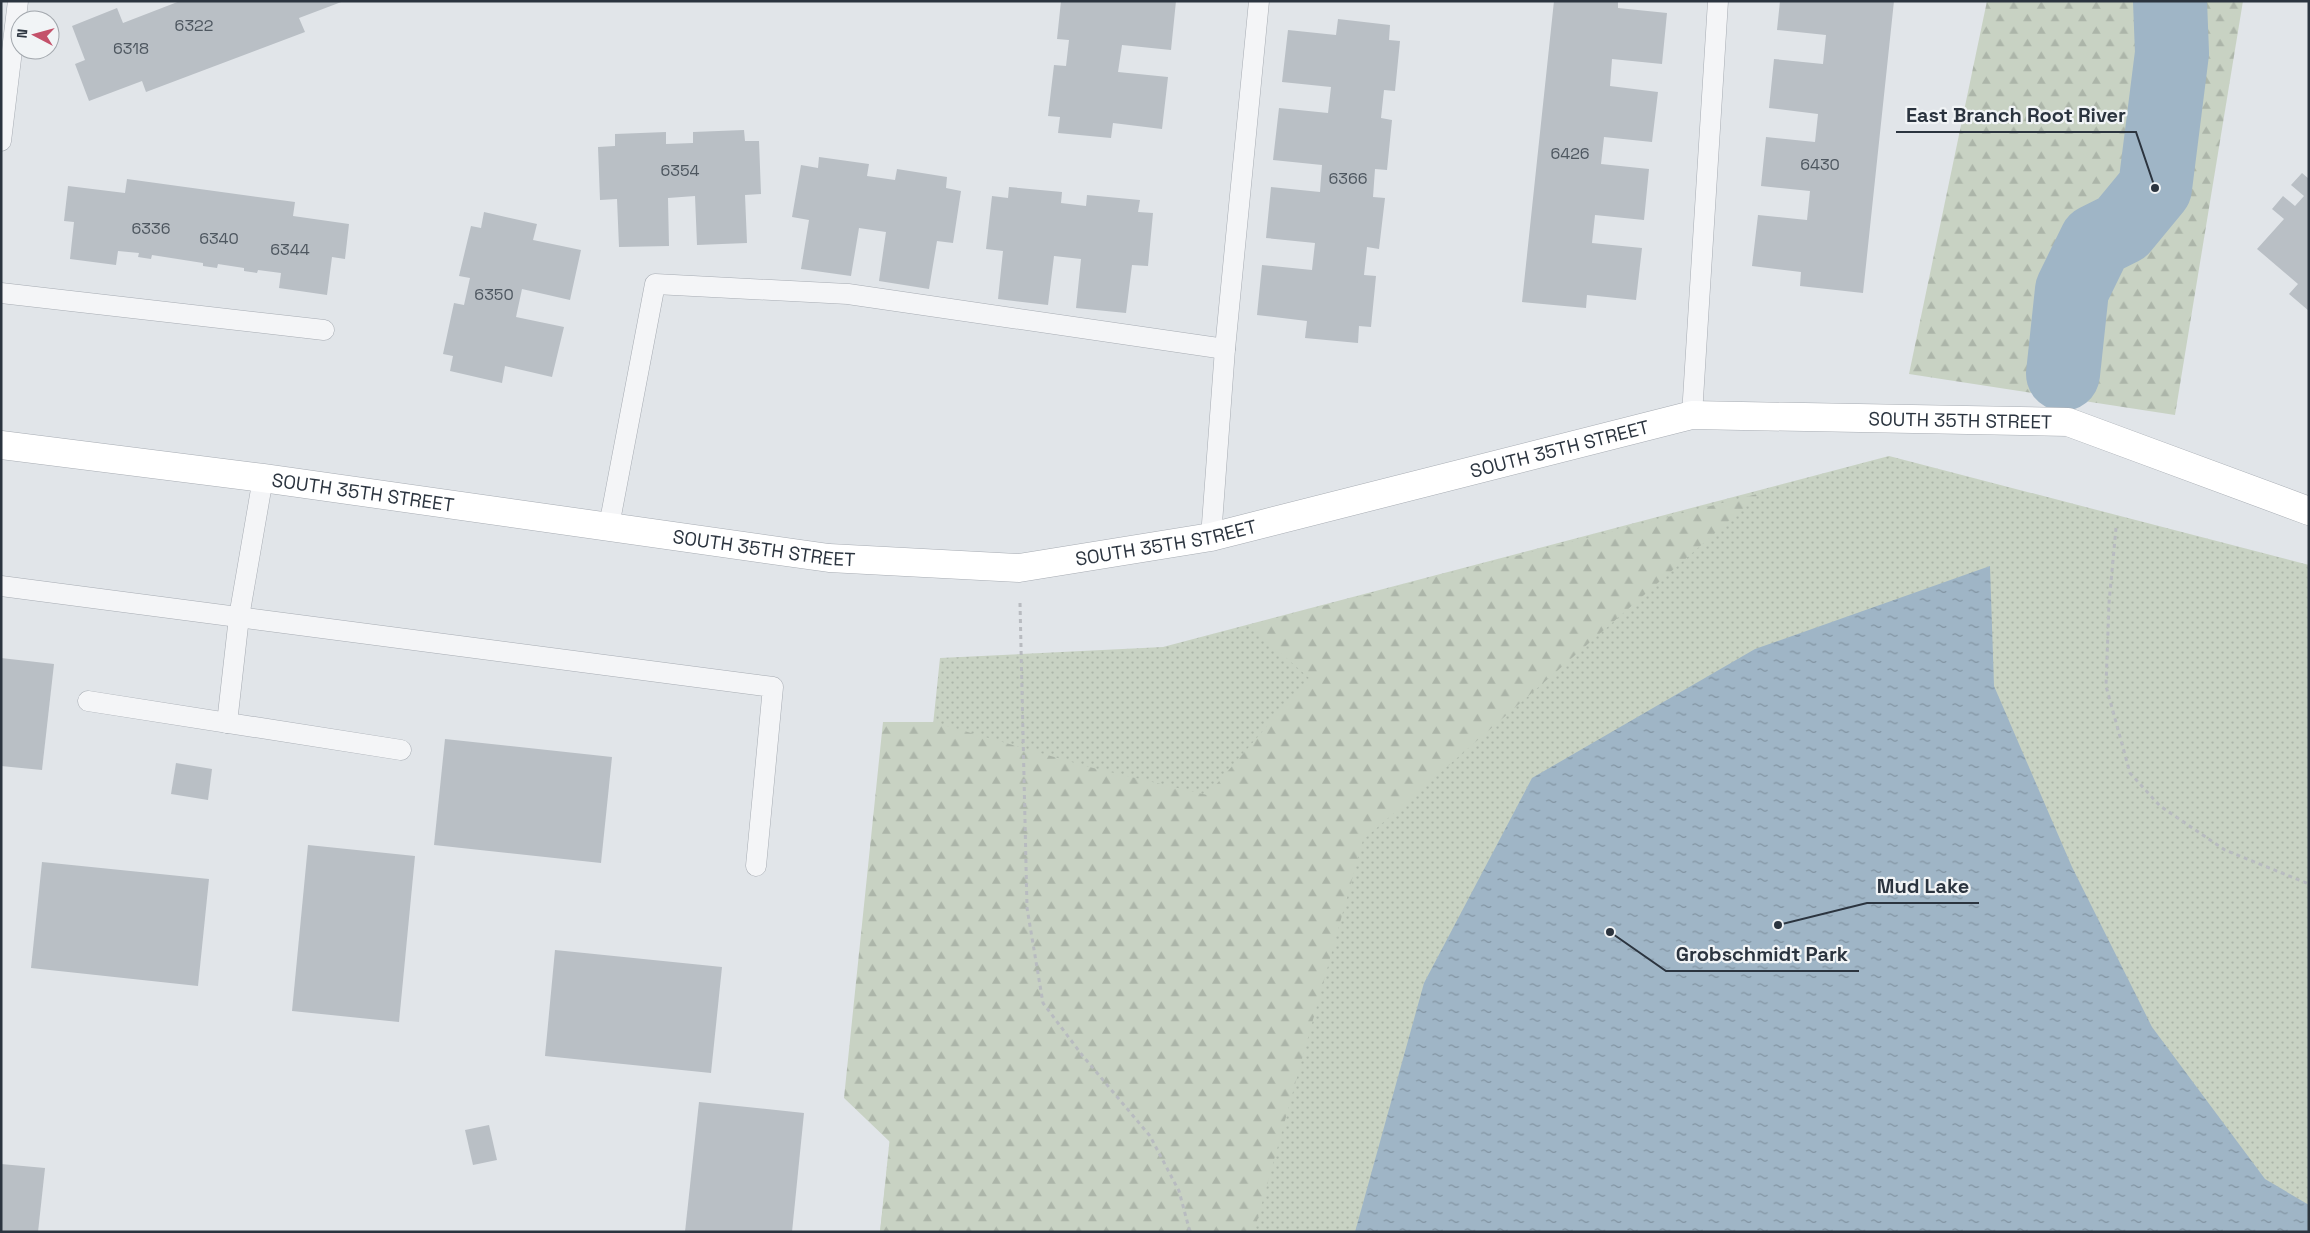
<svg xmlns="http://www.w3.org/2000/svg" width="2310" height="1233" font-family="'Space Grotesk',sans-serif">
<defs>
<pattern id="grass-dots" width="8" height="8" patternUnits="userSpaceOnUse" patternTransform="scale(1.25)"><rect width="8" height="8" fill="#c8d2c3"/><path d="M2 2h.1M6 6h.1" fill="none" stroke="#acb5a9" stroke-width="1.8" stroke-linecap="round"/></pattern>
<pattern id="forest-firs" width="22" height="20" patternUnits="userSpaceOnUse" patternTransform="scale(1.25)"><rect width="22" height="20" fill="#c8d2c3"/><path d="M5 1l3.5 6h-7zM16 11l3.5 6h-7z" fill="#acb5a9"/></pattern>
<pattern id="water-ripples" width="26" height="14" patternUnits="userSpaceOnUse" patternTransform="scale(1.25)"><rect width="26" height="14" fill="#9fb5c6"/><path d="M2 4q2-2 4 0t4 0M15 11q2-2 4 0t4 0" fill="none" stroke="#8294a2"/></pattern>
</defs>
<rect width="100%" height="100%" fill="#e1e5e9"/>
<!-- grass -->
<path fill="url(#grass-dots)" d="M1889,456L2309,565V1232H880L940,658L1163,647Z"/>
<!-- forest -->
<g fill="url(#forest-firs)">
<path d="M1987,1H2243L2175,415L1909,374Z"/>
<path d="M1761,493L1363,840L1254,1232H880L890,1142L844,1098L883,722H933L1089,767L1207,795L1309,678L1249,625Z"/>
</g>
<!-- water -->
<path fill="url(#water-ripples)" d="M1990,566L1994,686L2072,867L2152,1027L2265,1179L2309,1205V1232H1355L1424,983L1532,778L1755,649Z"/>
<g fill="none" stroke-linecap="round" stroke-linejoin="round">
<!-- river -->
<path stroke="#9fb5c6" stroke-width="74" d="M2063,374L2072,290L2096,241L2122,228L2155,188L2172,53L2170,1"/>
</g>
<!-- building -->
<g fill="#b9bfc5">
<path d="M180,1H344L299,18L305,32L146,92L142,81L89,101L75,64L85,60L72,26L117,8L123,23Z"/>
<path d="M1061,1H1176L1171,50L1122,45L1118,72L1168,77L1162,129L1113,123L1111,138L1058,133L1060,117L1048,116L1054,65L1066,66L1069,40L1057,39Z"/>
<path d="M1554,1H1618V8L1667,13L1662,64L1612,59L1610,86L1658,92L1652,142L1604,137L1601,164L1649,169L1644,220L1595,215L1592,243L1642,248L1636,300L1587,295L1586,308L1522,302Z"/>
<path d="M1780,1H1894L1863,293L1800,286L1801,272L1752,266L1758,215L1807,220L1810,191L1761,186L1766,137L1815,142L1818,114L1769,108L1774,59L1823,64L1826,35L1777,30Z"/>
<path d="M1338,19L1390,25L1389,40L1400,41L1395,91L1384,90L1381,118L1392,120L1387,170L1375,169L1373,197L1385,198L1379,249L1367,247L1364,275L1376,276L1371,327L1359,326L1358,343L1305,338L1307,321L1257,315L1262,265L1312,270L1315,243L1266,238L1271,187L1320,192L1322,165L1273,160L1279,108L1328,113L1331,87L1282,82L1288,30L1336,35Z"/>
<path d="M744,130L745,141H759L761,194L745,195L747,243L697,245L695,196L668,198L669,246L619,247L617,199L600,200L598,147L615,146V134L666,132V144L693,143V132Z"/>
<path d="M819,157L869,164L867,176L895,180L897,169L947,177L946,188L961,191L953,243L937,241L929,289L879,281L886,232L859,228L851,276L801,269L809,220L792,217L801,165L818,168Z"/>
<path d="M2302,173L2309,179V311L2289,294L2298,284L2257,249L2284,219L2272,209L2283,196L2295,206L2304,196L2291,185Z"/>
<path d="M127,179L295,202L293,216L349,224L345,259L332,257L327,295L279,288L281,273L258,270L257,273L244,271V268L218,264L217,268L203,266V263L152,255L151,259L138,257L139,253L118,251L116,265L70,259L74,222L64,221L68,186L125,193Z"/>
<path d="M1009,187L1062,192L1061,203L1086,206L1087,195L1140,200L1138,212L1153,213L1148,266L1132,265L1126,313L1076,308L1081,259L1054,256L1048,305L998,299L1003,251L986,249L992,196L1008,198Z"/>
<path d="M484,212L537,224L533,240L581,250L570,300L522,289L516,317L564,327L552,377L505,366L502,383L450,371L453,356L443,354L454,303L464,305L470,278L459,276L471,226L481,228Z"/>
<path d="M1,658L54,664L42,770L1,766Z"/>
<path d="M445,739L612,757L601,863L434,845Z"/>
<path d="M176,763L212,769L208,800L171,794Z"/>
<path d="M308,845L415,856L399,1022L292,1011Z"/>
<path d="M42,862L209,879L198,986L31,968Z"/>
<path d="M555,950L722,967L711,1073L545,1056Z"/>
<path d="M699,1102L804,1113L792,1232H685Z"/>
<path d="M489,1125L497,1160L473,1165L465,1130Z"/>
<path d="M1,1164L45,1168L38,1232H1Z"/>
</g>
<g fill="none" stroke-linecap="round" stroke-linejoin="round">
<defs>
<g id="lane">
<path d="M1,141L18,1"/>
<path d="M1,293L324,330"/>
<path d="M1692,415L1718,1"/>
<path d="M609,526L655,284L848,294L1225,349"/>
<path d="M1211,537L1225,349L1259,1"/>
<path d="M1,586L773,687L756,866"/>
<path d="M88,701L401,750"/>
<path d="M227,723L239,617L263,478"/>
</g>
<g id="secondary">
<path id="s1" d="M1,445L263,478L829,558L1019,568L1211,537L1692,415L2068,422L2309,511"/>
</g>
</defs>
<!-- lane casing -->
<use href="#lane" stroke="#a7acb3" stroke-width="21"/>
<!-- secondary casing -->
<use href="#secondary" stroke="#a7acb3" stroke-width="29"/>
<!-- path -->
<g stroke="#b8bbc0" stroke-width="3" stroke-dasharray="4 4" stroke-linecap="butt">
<path d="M2116,528L2109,603L2106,686L2130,773L2160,806L2225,850L2309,884"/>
<path d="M1020,603L1027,908L1043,1003L1082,1055L1150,1136L1179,1191L1190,1232"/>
</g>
<!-- lane -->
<use href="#lane" stroke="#f4f5f7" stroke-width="20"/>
<!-- secondary -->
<use href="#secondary" stroke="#fff" stroke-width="28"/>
</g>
<g text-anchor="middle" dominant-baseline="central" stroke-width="4.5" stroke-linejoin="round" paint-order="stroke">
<!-- number labels -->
<g font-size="16" fill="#4e5760">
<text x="194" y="25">6322</text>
<text x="131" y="48">6318</text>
<text x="1570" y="153">6426</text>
<text x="1820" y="164">6430</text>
<text x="680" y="170">6354</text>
<text x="1348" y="178">6366</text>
<text x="151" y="228">6336</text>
<text x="219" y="238">6340</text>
<text x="290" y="249">6344</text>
<text x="494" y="294">6350</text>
</g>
<!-- street labels -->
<g font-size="19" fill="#2b343f" stroke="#f1f4f6">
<text stroke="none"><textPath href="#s1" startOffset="1985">SOUTH 35TH STREET</textPath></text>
<text stroke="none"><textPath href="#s1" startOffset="1580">SOUTH 35TH STREET</textPath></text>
<text stroke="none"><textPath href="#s1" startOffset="365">SOUTH 35TH STREET</textPath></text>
<text stroke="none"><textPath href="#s1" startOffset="1175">SOUTH 35TH STREET</textPath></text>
<text stroke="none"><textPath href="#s1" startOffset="770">SOUTH 35TH STREET</textPath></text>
</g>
</g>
<!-- callouts -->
<path fill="none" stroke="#2b343f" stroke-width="2" d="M2155 188L2136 132H1896M1778 925L1867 903H1979M1610 932L1666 971H1859"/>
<g fill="#2b343f" stroke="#f1f4f6" stroke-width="2">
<circle cx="2155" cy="188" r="5"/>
<circle cx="1778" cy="925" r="5"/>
<circle cx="1610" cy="932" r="5"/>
</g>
<g font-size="20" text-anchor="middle" font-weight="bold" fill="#2b343f" stroke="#f1f4f6" stroke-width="4.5" stroke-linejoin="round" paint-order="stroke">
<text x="2016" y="122">East Branch Root River</text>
<text x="1923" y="893">Mud Lake</text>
<text x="1762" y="961">Grobschmidt Park</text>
</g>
<!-- border -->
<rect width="2310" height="1233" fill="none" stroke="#2b343f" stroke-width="5"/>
<!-- north arrow -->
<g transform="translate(35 35) rotate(276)"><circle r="24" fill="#f1f4f6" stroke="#a2a7ad"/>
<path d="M0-4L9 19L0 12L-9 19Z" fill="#c4516a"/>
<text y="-8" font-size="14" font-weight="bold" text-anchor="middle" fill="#2b343f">N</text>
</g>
</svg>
